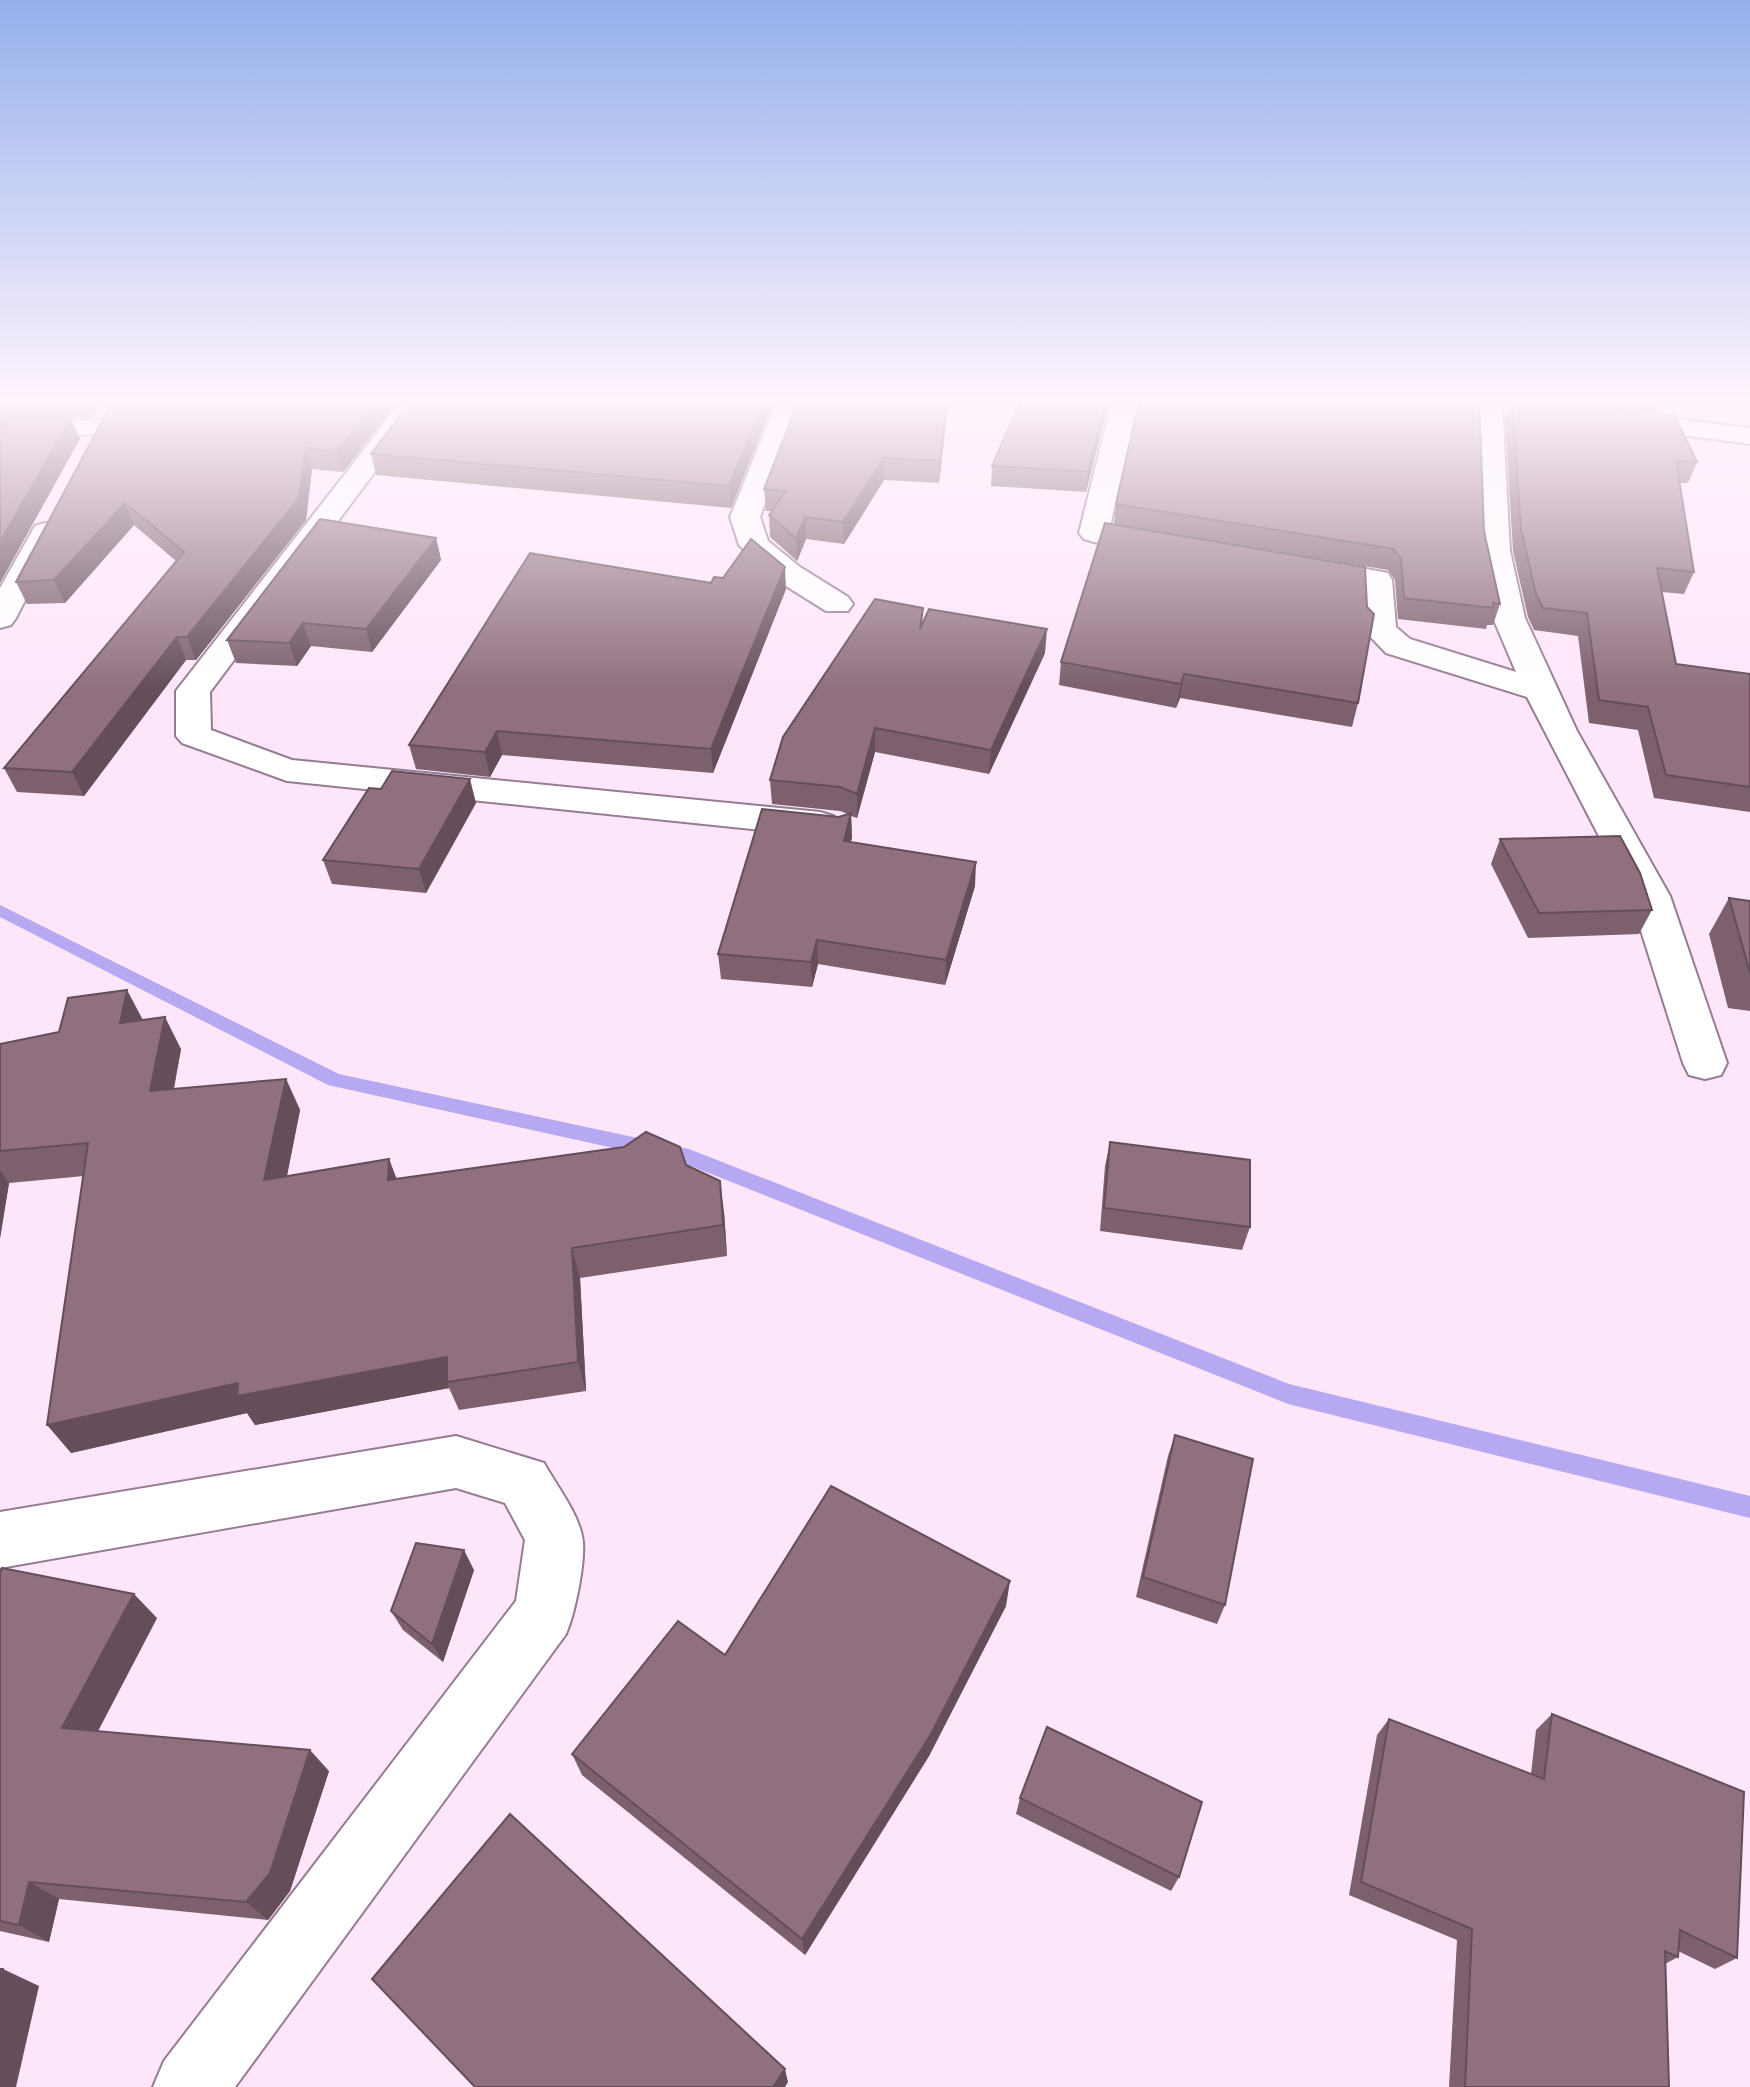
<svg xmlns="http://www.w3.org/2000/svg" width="1750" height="2087" font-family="Roboto,sans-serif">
<rect width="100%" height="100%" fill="#fee6fa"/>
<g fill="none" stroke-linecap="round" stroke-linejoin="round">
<!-- stream -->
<path fill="#b6a9f2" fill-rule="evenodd" d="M0,905L339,1074L689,1149L1289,1384L1750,1496V1518L1288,1404L686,1164L328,1085L0,917Z"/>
<defs>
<g id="minor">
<path d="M405,397H431L210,692L211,730L292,760L820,812L833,816L839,824L833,832L820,836L287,781L182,743L176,736V691Z"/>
<path d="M779,397H805L760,517L768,541L800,567L848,597L853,604L848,611H826L778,581L739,545L730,517Z"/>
<path d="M1113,397H1139L1110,527L1170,537L1174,543L1170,549L1159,552L1094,542L1084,539L1079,533Z"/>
<path d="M1488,397L1498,399L1502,404L1510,551L1525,618L1577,731L1670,896L1727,1063L1721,1075L1705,1079L1689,1075L1683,1063L1630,896L1527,697L1386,653L1364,630L1362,586L1295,573L1291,567L1295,561L1306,558L1388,573L1392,580L1396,627L1410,639L1516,672L1493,618L1480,551L1476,404Z"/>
<path d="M1622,412L1750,428V444L1613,426L1609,420L1613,414Z"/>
<path d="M105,420L114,422L118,428L114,434L0,437V421Z"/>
<path d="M45,523L55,526L60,532L16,618L11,625L0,628V588L35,526Z"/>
<path d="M456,1436L544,1463C556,1485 577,1511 582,1536C587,1556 575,1614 566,1634L235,2087H153L164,2061L516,1601L525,1540L505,1503L456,1488L0,1568V1512Z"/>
</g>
</defs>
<!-- minor casing -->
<use href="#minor" stroke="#967c93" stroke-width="4"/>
<!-- minor -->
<use href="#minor" fill="#fff" fill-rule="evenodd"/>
</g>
<!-- wall -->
<g fill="#7c606d">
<path d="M0,397H106L92,417L0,419Z"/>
<path d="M115,397H402L343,472L312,469L306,520L196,660H186L84,796L17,792L4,768L176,561L134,525L65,603L27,604L16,582Z"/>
<path d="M776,397L731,508L376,475L371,454Z"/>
<path d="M949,397L939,483L884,480L844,544L806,539L797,561L770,537L769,515L771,511H766L764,489Z"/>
<path d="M1022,397H1110L1086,492L991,486L992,466Z"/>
<path d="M1511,397H1674L1670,406L1659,405L1656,414Z"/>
<path d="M1512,397L1697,462L1688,483H1679L1694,572L1684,594L1662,592L1676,664L1750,674V812L1654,798L1638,730L1589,723L1578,636L1534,630L1528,617L1513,551L1505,417Z"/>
<path d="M1116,504L1484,531L1500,604L1493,625H1487L1486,629L1398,619L1395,580L1388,570L1225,543L1358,703L1352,727L1180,698L1176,708L1059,685L1061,662L1114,524Z"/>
<path d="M436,538L441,560L372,652L311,646L297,666L236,663L227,640Z"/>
<path d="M711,583L786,589L713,773L502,755L490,777L416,769L409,745Z"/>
<path d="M922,624L1045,653L989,774L875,752L857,818L851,816L852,838L850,842L975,886L945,985L818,964L812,987L721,979L718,954L839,817L848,814L840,811L772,804L770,780Z"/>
<path d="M381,789L476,803L426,893L332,884L323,860Z"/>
<path d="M1500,839L1652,910L1639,934L1528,938L1491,864Z"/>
<path d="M1729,898L1750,901V1011L1728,1008L1709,934Z"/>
<path d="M143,1020L181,1049L174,1089L286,1079L300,1110L287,1176L389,1159L396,1179L686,1165L724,1212L727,1256L580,1278L586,1391L459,1410L449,1388L255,1425L247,1413L71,1453L84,1176L9,1183L0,1238V1044Z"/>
<path d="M1110,1142L1250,1227L1242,1250L1100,1231L1105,1166Z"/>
<path d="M1175,1435L1225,1605L1217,1624L1136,1597L1168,1456Z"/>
<path d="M474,1570L443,1662L403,1630L391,1611Z"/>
<path d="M0,1572L157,1618L98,1731L329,1771L290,1891L268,1920L59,1899L49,1942L0,1931Z"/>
<path d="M1006,1606L929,1756L805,1955L582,1775L572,1754L725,1655Z"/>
<path d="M1552,1714L1737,1958L1715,1969L1678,1951V1957L1665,1964L1669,2087H1449L1457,1940L1349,1895L1377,1735L1389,1719L1531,1774L1536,1730Z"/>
<path d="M1020,1798L1179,1877L1171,1891L1016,1814Z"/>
</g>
<!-- shaded-wall -->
<g fill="#654e59">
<path d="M84,397H106L92,417Z"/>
<path d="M380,397H402L343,472L337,451Z"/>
<path d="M766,397H776L731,508L729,486Z"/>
<path d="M947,397H949L939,483L940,461Z"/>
<path d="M1107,397H1110L1086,492L1088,472Z"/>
<path d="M71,418L80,439L0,583V542Z"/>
<path d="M306,448L312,469L306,520L196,660L187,637Z"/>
<path d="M884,458V480L844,544L843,522Z"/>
<path d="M125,503L134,525L65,603L54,580Z"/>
<path d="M805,517L806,539L797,561L796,538Z"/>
<path d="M436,538L441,560L372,652L366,629Z"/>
<path d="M785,567L786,589L713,773L711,749Z"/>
<path d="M303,623L311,646L297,666L289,643Z"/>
<path d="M1047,629L1045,653L989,774L991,750Z"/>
<path d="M177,637L186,660L84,796L72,772Z"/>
<path d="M1184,674L1180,698L1176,708L1181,684Z"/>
<path d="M875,728V752L857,818V794Z"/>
<path d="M497,731L502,755L490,777L485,752Z"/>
<path d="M470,779L476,803L426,893L419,869Z"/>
<path d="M851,813L852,838L844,865V841Z"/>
<path d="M976,862L975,886L945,985L946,960Z"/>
<path d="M817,940L818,964L812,987L811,962Z"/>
<path d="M127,990L144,1022L120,1023Z"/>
<path d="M165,1017L181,1049L167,1122L150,1091Z"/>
<path d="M286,1079L300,1110L280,1210L264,1180Z"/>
<path d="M389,1159L401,1190L388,1180Z"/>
<path d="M0,1170L9,1183L0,1238Z"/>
<path d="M720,1181L724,1212L727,1256L723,1225Z"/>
<path d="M572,1248L580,1278L586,1391L578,1362Z"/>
<path d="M447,1357V1382L449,1388L255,1425L247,1413L71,1453L47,1425L238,1383Z"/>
<path d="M464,1550L474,1570L443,1662L432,1644Z"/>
<path d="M1010,1581L1006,1606L929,1756L805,1955L802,1939Z"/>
<path d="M134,1594L157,1618L88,1750L62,1728Z"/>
<path d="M310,1750L329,1771L290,1891L268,1920L246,1902Z"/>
<path d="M29,1882L59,1899L49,1942L19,1925Z"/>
<path d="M3,1969L39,1986L16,2087H0V1983Z"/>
<path d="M785,2069L788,2082L785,2087H773Z"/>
</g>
<!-- building -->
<g fill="#90707f" stroke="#654e59" stroke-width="2">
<path d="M0,397H72L0,398Z"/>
<path d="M115,397H380L337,451L306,448L299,498L187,637H177L72,772L4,768L184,552L125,503L54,580L16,582Z"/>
<path d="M414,397H766L729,486L371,454Z"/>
<path d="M800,397H947L940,461L884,458L843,522L805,517L796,538L769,515L786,491L764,489Z"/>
<path d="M1022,397H1107L1088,472L992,466Z"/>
<path d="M1140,397H1479L1484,531L1500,604L1493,603V608L1404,598L1401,559L1394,549L1116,504Z"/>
<path d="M1512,397L1675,416L1697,462L1676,461L1694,572L1657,568L1676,664L1750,674V787L1666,775L1648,707L1599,700L1587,613L1543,608L1536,594L1521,529Z"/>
<path d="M71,418L0,542V419Z"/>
<path d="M320,519L436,538L366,629L303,623L289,643L227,640Z"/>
<path d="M1105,523L1365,567L1367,607L1374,614L1358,703L1184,674L1181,684L1061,662Z"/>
<path d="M751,539L785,567L711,749L497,731L485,752L409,745L530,553L711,583L714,577L723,578Z"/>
<path d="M875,599L923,608L920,629L929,609L1047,629L991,750L875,728L857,794L840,787L770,780L783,737Z"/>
<path d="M392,771L470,779L419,869L323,860L369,788L381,789Z"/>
<path d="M762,809L839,817L851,813L844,841L976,862L946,960L817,940L811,962L718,954Z"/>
<path d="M1620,836L1640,873L1652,910L1539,913L1500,839Z"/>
<path d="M1729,898L1750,901V973Z"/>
<path d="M127,990L120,1023L165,1017L150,1091L286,1079L264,1180L389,1159L388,1180L624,1147L646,1132L680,1147L686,1165L720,1181L723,1225L572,1248L578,1362L447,1382V1357L237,1396L238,1383L47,1425L88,1143L0,1151V1044L59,1032L68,998Z"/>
<path d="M1110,1142L1250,1160V1227L1104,1208Z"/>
<path d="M1175,1435L1253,1459L1225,1605L1143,1577Z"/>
<path d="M831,1486L1010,1581L931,1734L802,1939L572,1754L678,1621L725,1655Z"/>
<path d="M416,1543L464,1550L432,1644L391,1611Z"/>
<path d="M2,1568L134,1594L62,1728L310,1750L270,1873L246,1902L29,1882L19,1925L0,1921V1572Z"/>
<path d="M1552,1714L1744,1792L1737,1958L1680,1930L1678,1957L1665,1951L1669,2087H1465L1472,1929L1361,1882L1389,1719L1544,1779Z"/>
<path d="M1047,1727L1202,1802L1179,1877L1020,1798Z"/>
<path d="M510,1814L785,2069L773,2087H475L372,1979Z"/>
<path d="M0,1969H3L0,1983Z"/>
</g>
<!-- sky -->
<linearGradient id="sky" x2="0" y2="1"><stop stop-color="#94b0ec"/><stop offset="0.58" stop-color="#fff4fd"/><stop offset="1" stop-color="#fff4fd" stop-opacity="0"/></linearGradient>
<rect width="1750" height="689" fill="url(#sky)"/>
</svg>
